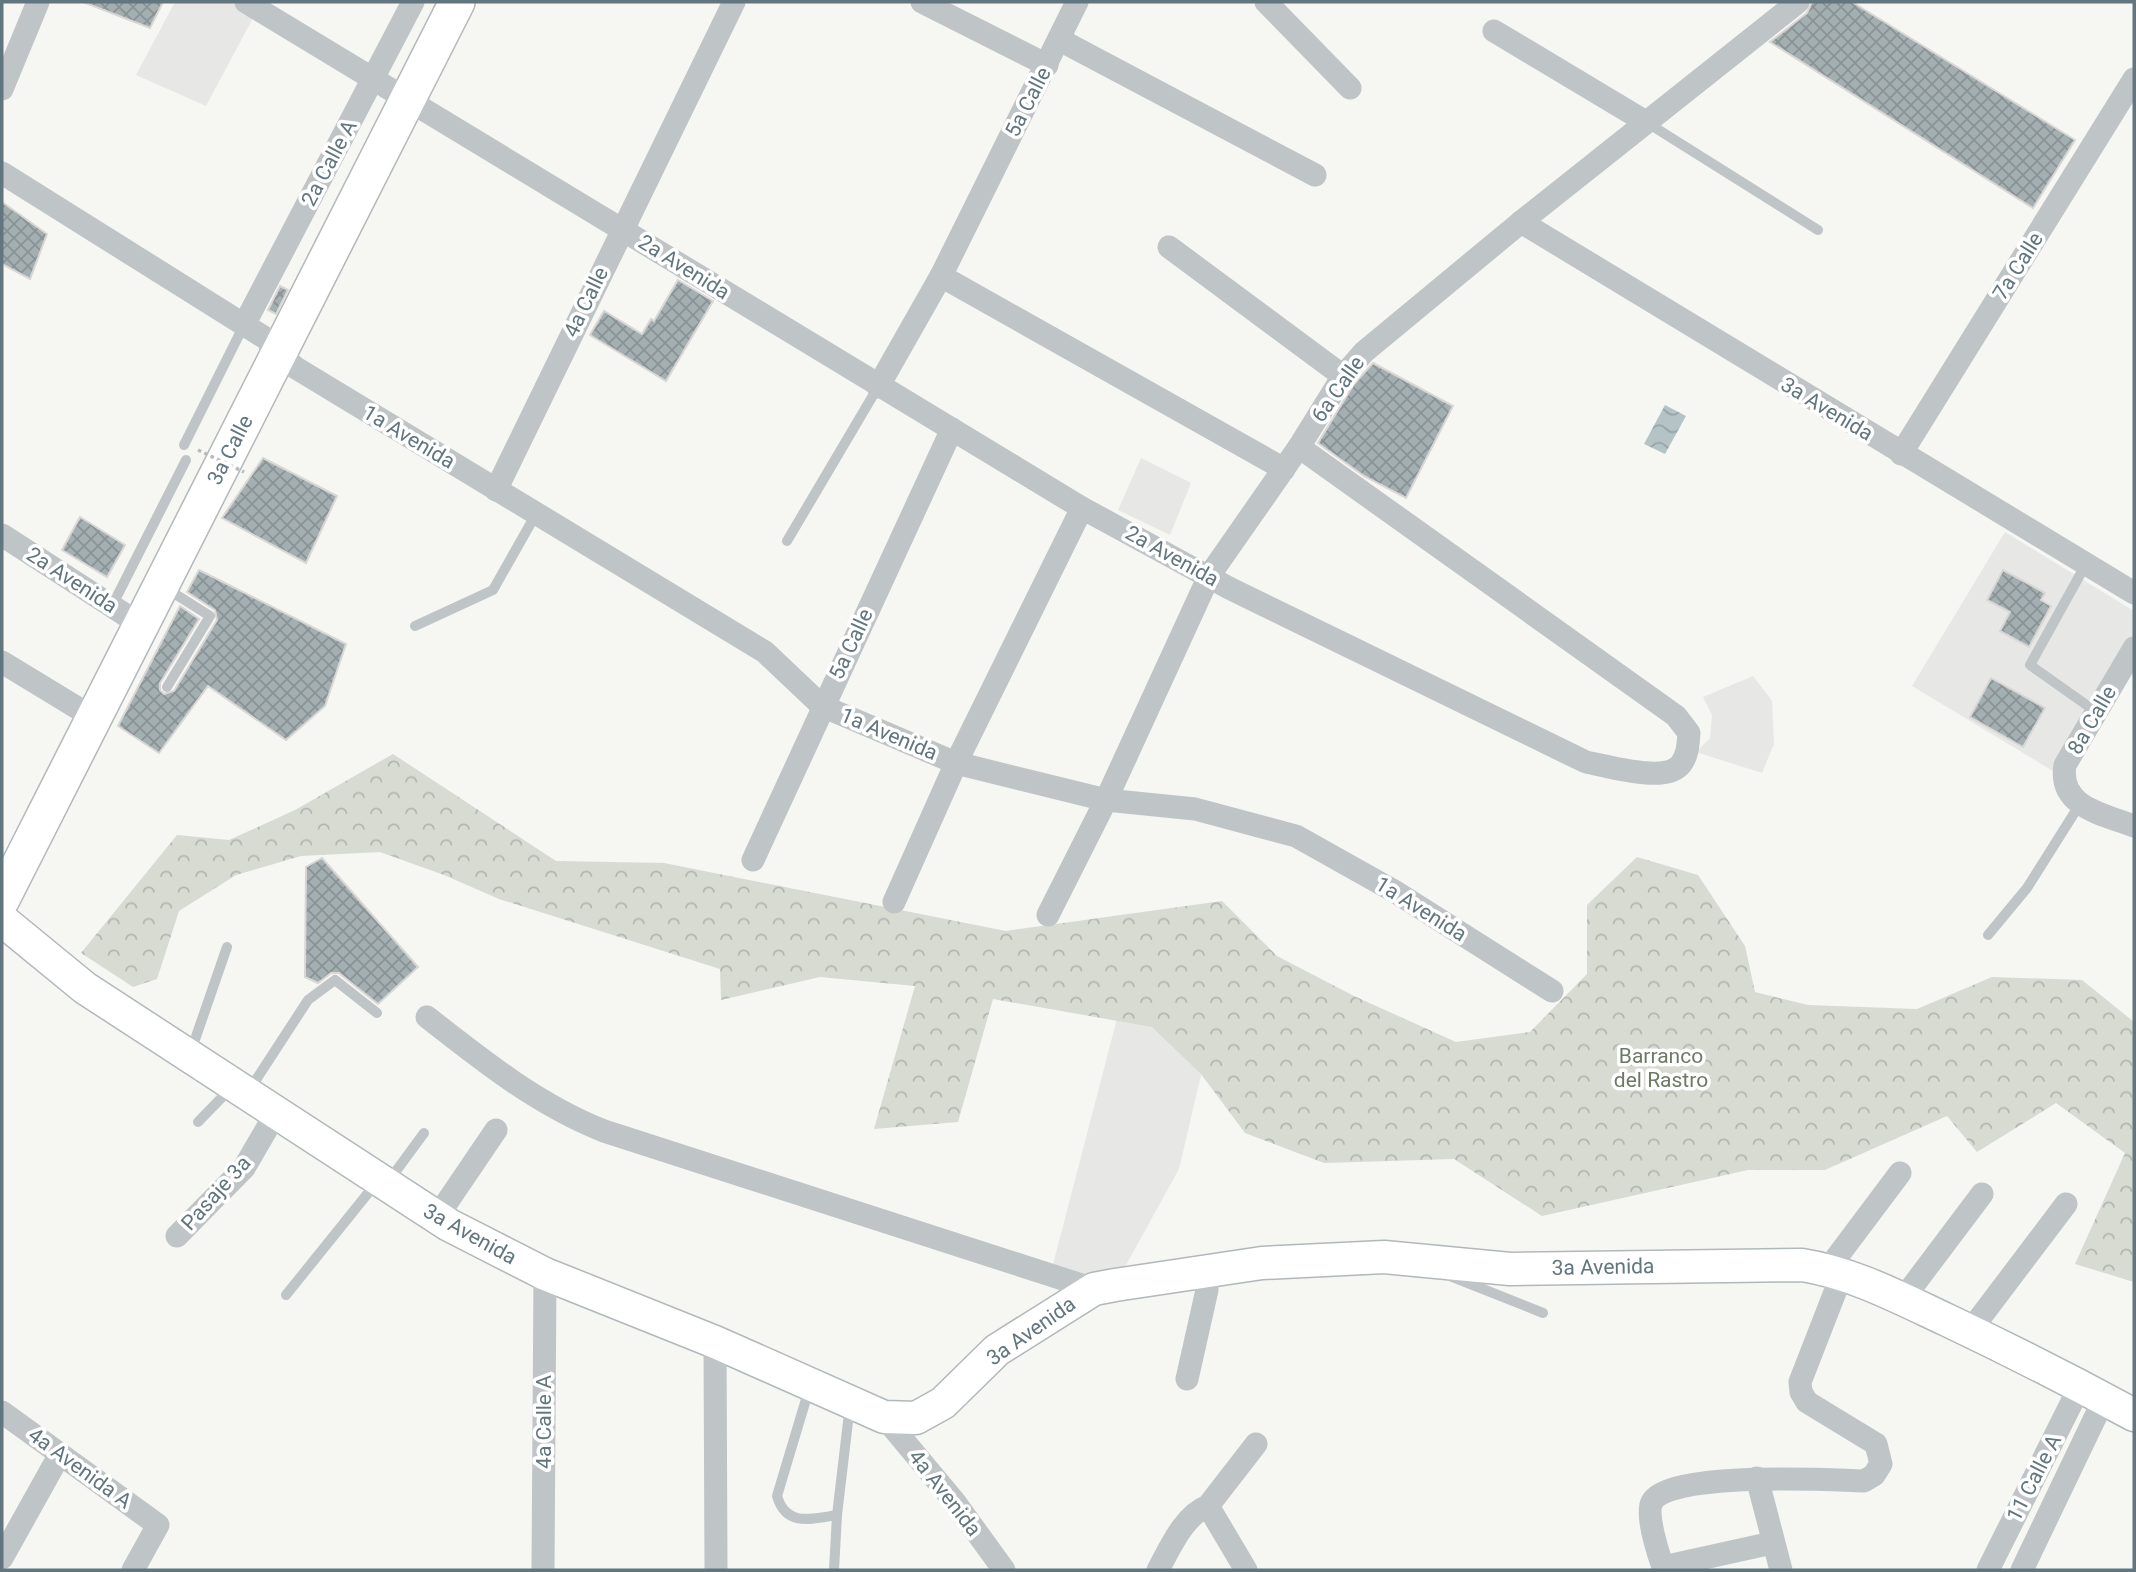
<svg xmlns="http://www.w3.org/2000/svg" width="2136" height="1572" font-family="Roboto,sans-serif">
<defs>
<pattern id="forest-crowns" width="20" height="18" patternUnits="userSpaceOnUse" patternTransform="scale(1.75)"><rect width="20" height="18" fill="#d7dbd2"/><path d="M2 6a3 3 0 1 1 6 0M12 15a3 3 0 1 1 6 0" fill="none" stroke="#b2b6b0"/></pattern>
<pattern id="water-waves" width="16" height="10" patternUnits="userSpaceOnUse" patternTransform="scale(1.75)"><rect width="16" height="10" fill="#b4c4c6"/><path d="M0 5q4-4 8 0t8 0" fill="none" stroke="#96a4a6"/></pattern>
<pattern id="building-cross-hatch" width="8" height="8" patternUnits="userSpaceOnUse" patternTransform="scale(1.75)"><rect width="8" height="8" fill="#a4afb2"/><path d="M0 0l8 8M0 8l8-8" fill="none" stroke="#899396"/></pattern>
</defs>
<rect width="100%" height="100%" fill="#f6f6f3"/>
<!-- built -->
<g fill="#e7e7e6">
<path d="M175,2H231L254,16L206,106L136,75Z"/>
<path d="M1141,458L1191,483L1170,535L1118,510Z"/>
<path d="M2005,532L2134,611V636L2053,771L1912,686Z"/>
<path d="M1753,676L1772,701L1774,744L1762,773L1696,752L1710,738L1712,715L1703,697Z"/>
<path d="M1132,961L1224,977L1179,1169L1115,1285L1051,1272Z"/>
</g>
<!-- forest -->
<path fill="url(#forest-crowns)" d="M393,754L556,861L664,863L1006,931L1222,901L1277,956L1354,996L1456,1042L1530,1032L1587,974V905L1637,857L1698,875L1745,946L1755,992L1808,1005L1917,1009L1992,977L2082,980L2134,1022V1282L2075,1264L2125,1153L2056,1103L1977,1152L1947,1116L1825,1170H1748L1542,1216L1454,1159L1324,1163L1245,1133L1201,1074L1152,1027L993,999L958,1122L874,1129L915,986L820,977L721,1000L720,969L499,899L444,875L380,852L301,856L236,875L179,911L157,979L133,987L81,953L177,835L229,840L295,810Z"/>
<!-- water -->
<path fill="url(#water-waves)" d="M1665,405L1686,416L1665,454L1644,444Z"/>
<!-- building -->
<g fill="url(#building-cross-hatch)" stroke="#d8d7d5" stroke-width="2">
<path d="M83,2H163L150,28Z"/>
<path d="M1812,2H1852L2075,140L2033,208L1770,42L1807,13Z"/>
<path d="M2,202L47,234L30,279L2,264Z"/>
<path d="M678,280L713,301L666,381L590,335L604,311L642,334L651,319L654,321Z"/>
<path d="M280,286L288,290L276,314L268,310Z"/>
<path d="M1373,363L1453,406L1406,498L1364,476L1318,443L1354,384Z"/>
<path d="M263,458L337,496L306,563L222,518Z"/>
<path d="M80,517L125,545L107,577L62,550Z"/>
<path d="M199,570L346,644L325,706L286,740L208,686L159,753L118,726L180,606L199,619L160,683V690L164,694L174,691L217,620L215,610L187,592Z"/>
<path d="M2003,570L2045,593L2041,600L2051,606L2029,647L2000,631L2010,612L1987,600Z"/>
<path d="M1991,678L2045,708L2023,747L1970,717Z"/>
<path d="M322,858L418,967L378,1004L339,973H331L318,983L305,977L306,867Z"/>
</g>
<g fill="none" stroke-linecap="round" stroke-linejoin="round">
<defs>
<path id="secondary" d="M2,920L85,988L449,1225L545,1274L715,1342L884,1417L916,1418L943,1403L997,1350L1094,1289L1115,1285L1262,1263L1384,1257L1510,1269L1802,1265C1853,1273 1900,1298 1947,1320C2010,1350 2073,1382 2134,1415"/>
<path id="primary" d="M2,899L457,2"/>
</defs>
<!-- secondary casing -->
<use href="#secondary" stroke="#b1b8bb" stroke-width="35"/>
<!-- primary casing -->
<use href="#primary" stroke="#b2b8bb" stroke-width="38"/>
<!-- lane -->
<g stroke="#bfc4c7" stroke-width="10">
<path d="M1646,122L1818,230"/>
<path d="M184,445L244,325"/>
<path d="M787,541L878,387"/>
<path d="M2086,564L2030,665L2095,711"/>
<path d="M164,587L210,616L167,687"/>
<path d="M112,606L186,460"/>
<path d="M415,626L493,590L536,514"/>
<path d="M1988,935L2027,888L2080,804"/>
<path d="M190,1054L227,947"/>
<path d="M248,1092L308,1000L335,980L377,1013"/>
<path d="M198,1122L231,1088"/>
<path d="M388,1182L424,1133"/>
<path d="M1450,1276L1543,1313"/>
<path d="M286,1295L377,1182"/>
<path d="M810,1386L777,1496C786,1527 811,1519 837,1515L850,1405"/>
<path d="M834,1570L837,1515"/>
</g>
<!-- street -->
<g stroke="#bfc4c7" stroke-width="23">
<path d="M246,2L1082,508L1229,588L1586,762C1608,766 1666,784 1681,764C1688,755 1688,744 1689,733L1676,716L1299,447"/>
<path d="M922,2L1047,65"/>
<path d="M1266,2L1350,88"/>
<path d="M1494,31L1646,122"/>
<path d="M1060,40L1315,175"/>
<path d="M2,89L38,2"/>
<path d="M2,173L270,341L272,366"/>
<path d="M1521,222L2134,593"/>
<path d="M1169,247L1343,376"/>
<path d="M941,276L1284,469"/>
<path d="M244,325L413,2"/>
<path d="M279,353L296,368L765,652L822,706L956,763L1106,800L1195,809L1296,836L1394,891L1552,991"/>
<path d="M878,387L941,276L1077,2"/>
<path d="M1901,454L2134,79"/>
<path d="M496,490L734,2"/>
<path d="M2,535L141,625"/>
<path d="M2134,648L2065,765C2058,807 2103,814 2134,826"/>
<path d="M2,662L94,718"/>
<path d="M753,860L952,429"/>
<path d="M894,902L956,763L1082,508"/>
<path d="M1048,915L1106,800L1209,576L1299,447L1343,376L1364,352L1521,222L1798,2"/>
<path d="M427,1017C483,1061 538,1105 604,1131L1094,1289"/>
<path d="M437,1217L496,1130"/>
<path d="M177,1236L244,1168L276,1113"/>
<path d="M1828,1269L1900,1173"/>
<path d="M1903,1299L1982,1194"/>
<path d="M1970,1331L2066,1204"/>
<path d="M715,1342L716,1570"/>
<path d="M1187,1379L1207,1290V1271"/>
<path d="M2,1412L158,1525L133,1570"/>
<path d="M884,1417L954,1501L1004,1570"/>
<path d="M1757,1478L1781,1570"/>
<path d="M1208,1506L1246,1570"/>
<path d="M2,1558L60,1454"/>
<path d="M1663,1567L1772,1543"/>
<path d="M543,1570L545,1274"/>
<path d="M1158,1570C1170,1548 1184,1515 1208,1506L1256,1444"/>
<path d="M1664,1570C1659,1556 1645,1514 1652,1502C1669,1471 1829,1480 1864,1481L1874,1475L1881,1464L1876,1444L1807,1402L1801,1392L1800,1382L1842,1274"/>
<path d="M1988,1570L2080,1386"/>
<path d="M2022,1570L2104,1399"/>
</g>
<!-- secondary -->
<use href="#secondary" stroke="#fff" stroke-width="32"/>
<!-- primary -->
<use href="#primary" stroke="#fff" stroke-width="35"/>
<!-- path-bridge -->
<path stroke="#b7bbbd" stroke-width="3.5" stroke-dasharray="3.5 3.5" stroke-linecap="butt" d="M198,450L244,472"/>
</g>
<g text-anchor="middle" dominant-baseline="central" stroke-width="7" stroke-linejoin="round" paint-order="stroke">
<!-- street labels -->
<g font-size="21" fill="#61767e" stroke="#fff">
<text transform="translate(1028 102) rotate(-63)">5a Calle</text>
<text transform="translate(329 163) rotate(-62)">2a Calle A</text>
<text transform="translate(2018 266) rotate(-58)">7a Calle</text>
<text transform="translate(684 267) rotate(32)">2a Avenida</text>
<text transform="translate(586 302) rotate(-64)">4a Calle</text>
<text transform="translate(1338 389) rotate(-55)">6a Calle</text>
<text transform="translate(1827 409) rotate(31)">3a Avenida</text>
<text transform="translate(409 437) rotate(31)">1a Avenida</text>
<text transform="translate(230 450) rotate(-63)">3a Calle</text>
<text transform="translate(1172 556) rotate(29)">2a Avenida</text>
<text transform="translate(72 580) rotate(33)">2a Avenida</text>
<text transform="translate(851 644) rotate(-65)">5a Calle</text>
<text transform="translate(2092 720) rotate(-60)">8a Calle</text>
<text transform="translate(889 734) rotate(23)">1a Avenida</text>
<text transform="translate(1421 909) rotate(32)">1a Avenida</text>
<text transform="translate(216 1193) rotate(-48)">Pasaje 3a</text>
<text transform="translate(470 1234) rotate(29)">3a Avenida</text>
<text transform="translate(1603 1267) rotate(-1)">3a Avenida</text>
<text transform="translate(1031 1331) rotate(-35)">3a Avenida</text>
<text transform="translate(544 1422) rotate(-90)">4a Calle A</text>
<text transform="translate(80 1468) rotate(36)">4a Avenida A</text>
<text transform="translate(2034 1478) rotate(-63)">11 Calle A</text>
<text transform="translate(945 1493) rotate(52)">4a Avenida</text>
</g>
<!-- park labels -->
<g font-size="21" fill="#6c7b64" stroke="#fff">
<text x="1661" y="1056">Barranco<tspan x="1661" dy="24">del Rastro</tspan></text>
</g>
</g>
<!-- border -->
<rect width="2136" height="1572" fill="none" stroke="#61767e" stroke-width="7"/>
</svg>
